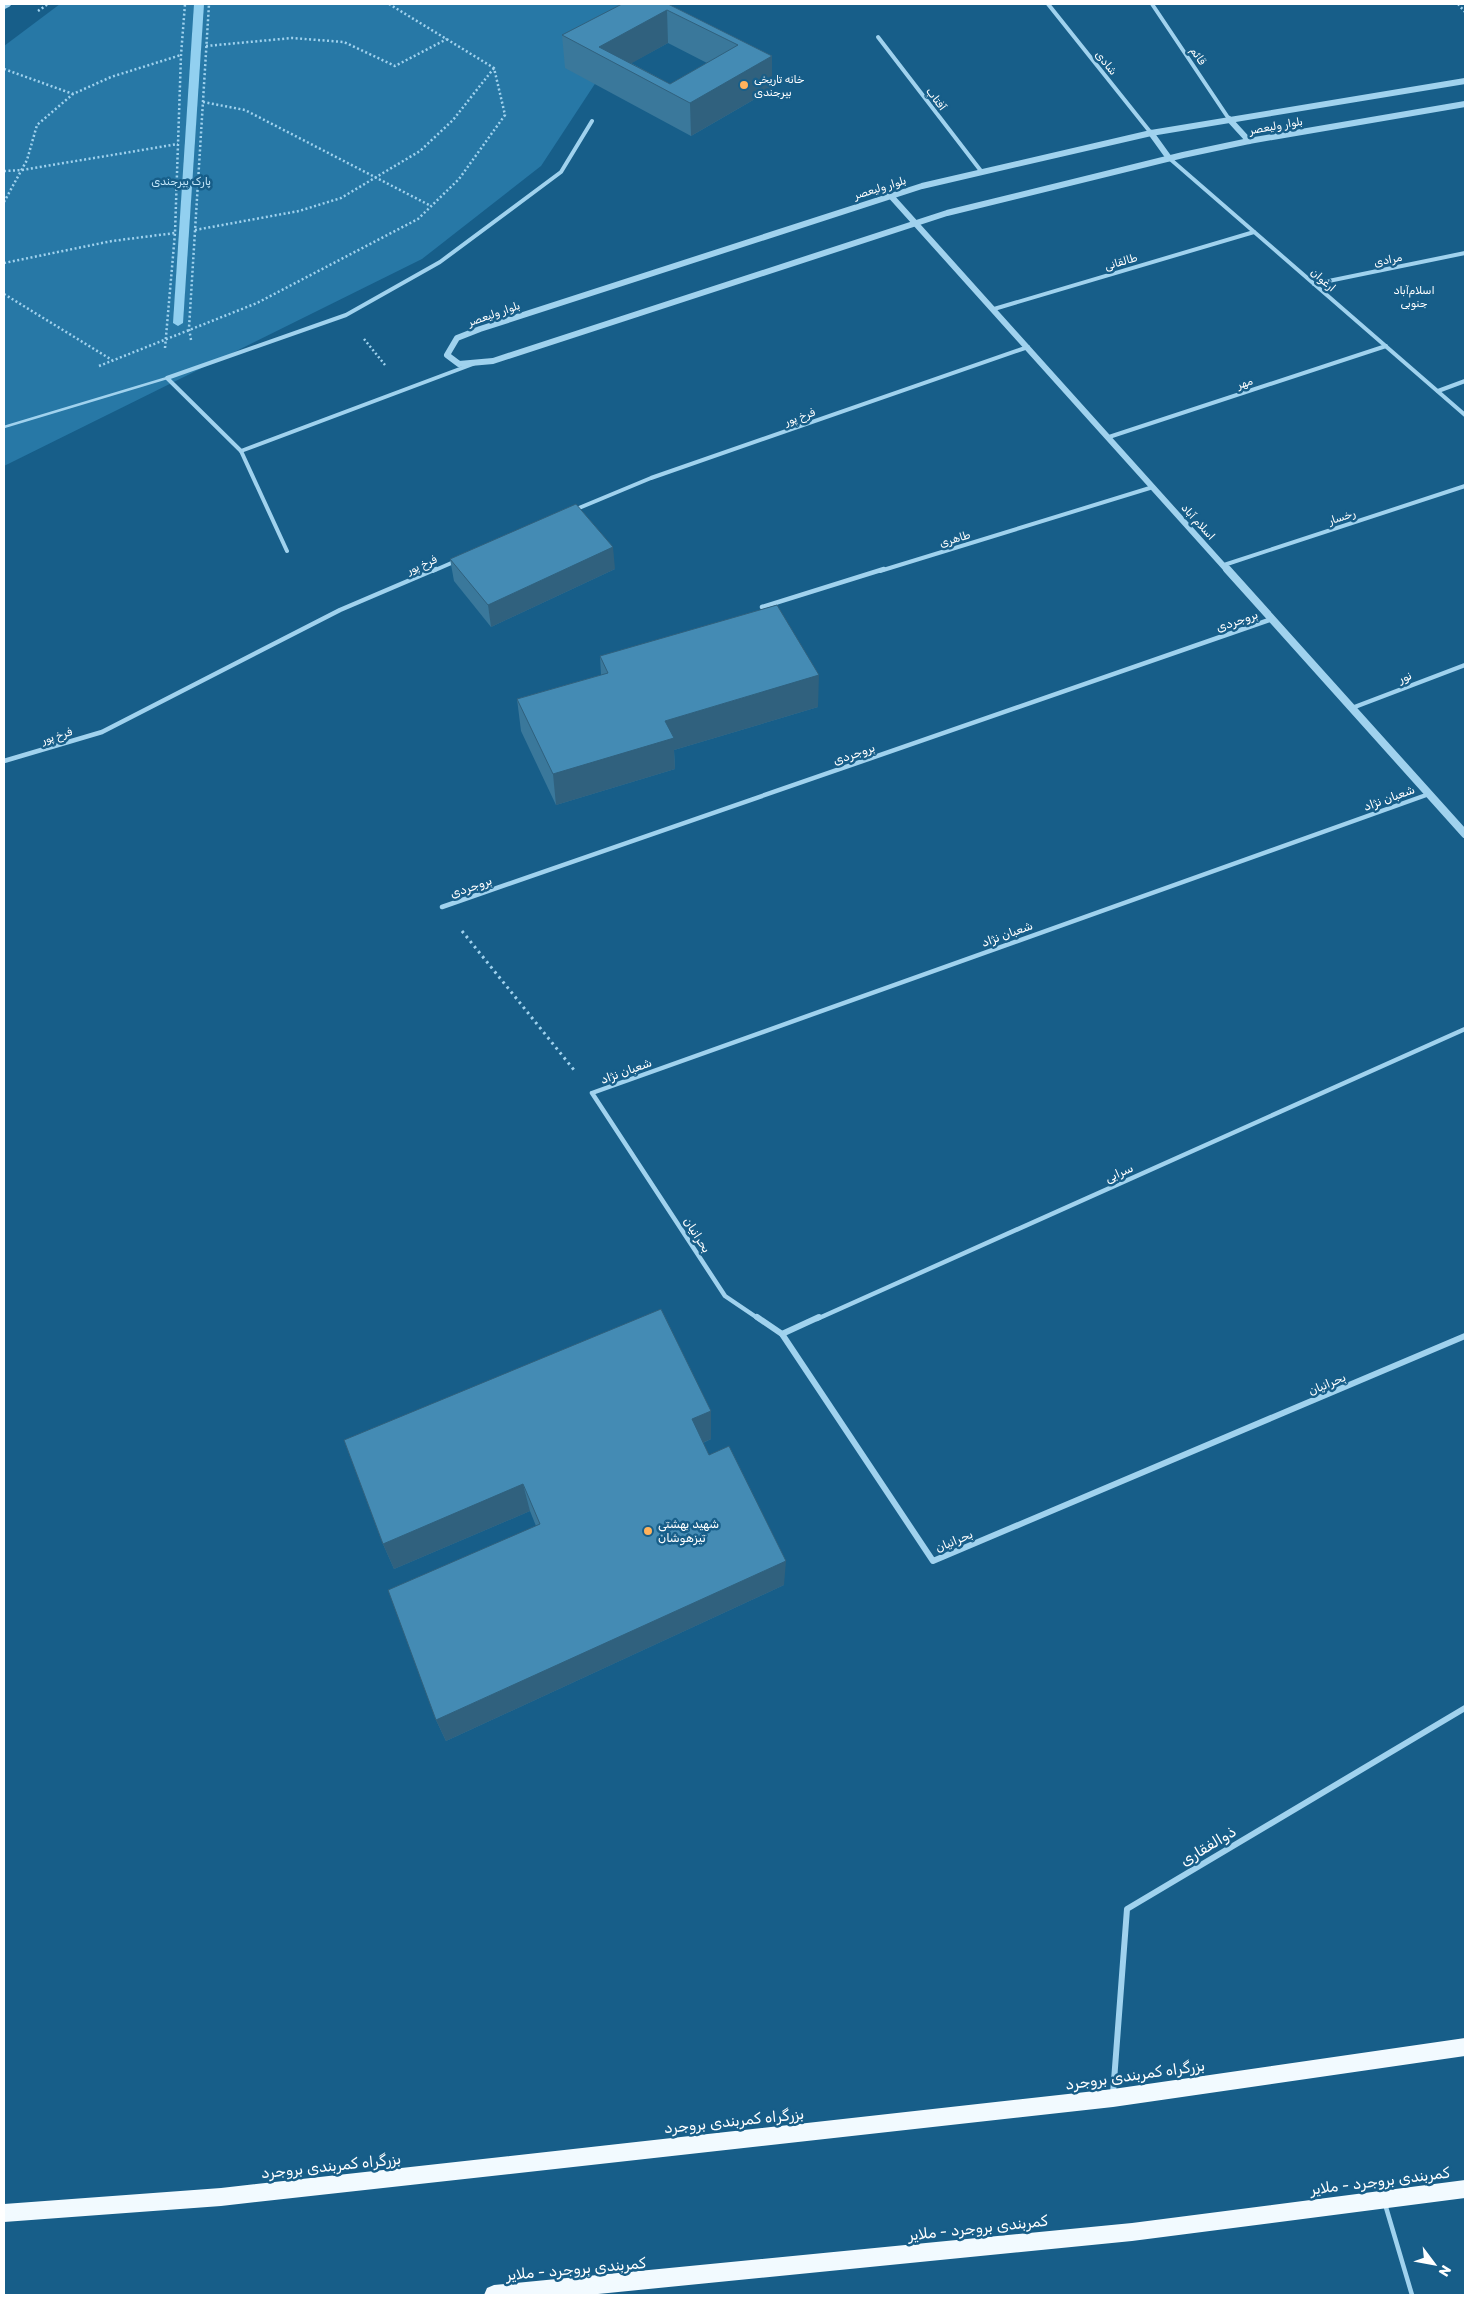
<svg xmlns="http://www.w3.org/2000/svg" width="1469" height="2299" font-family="Rubik,Vazirmatn,sans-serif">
<rect width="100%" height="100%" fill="#175e89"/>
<!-- green -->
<path fill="#2778a6" d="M60,4H640L604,70L541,166L422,259L4,466V46Z"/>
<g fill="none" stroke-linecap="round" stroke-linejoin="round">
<!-- stream -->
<path fill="#92d0f0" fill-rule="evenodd" d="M194,4H204L183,323L178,326L173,323Z"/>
<!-- path-far1 -->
<g stroke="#a0d2ee" stroke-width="2.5" stroke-dasharray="2 2.5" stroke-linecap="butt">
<path d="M1458,4L1465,12"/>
<path d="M38,11L48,4"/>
<path d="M206,46L292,38L344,42L395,66L447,39"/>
<path d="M4,69L73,94"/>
<path d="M203,102L245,110L431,206"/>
<path d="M4,171L22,170L178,144"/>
<path d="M4,202L27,160L37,125L73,94L111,77L181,55"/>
<path d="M195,230L299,211L341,198L420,151L453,120L494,68"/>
<path d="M4,263L112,241L175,233"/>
<path d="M4,294L112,360"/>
<path d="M364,339L385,365"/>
<path d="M191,340L189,328L209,4"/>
<path d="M165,348L175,233L181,55L185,4"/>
<path d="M99,366L257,303L418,219L459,179L505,115L494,68L389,4"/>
</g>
<!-- path -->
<path stroke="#a0d2ee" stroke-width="3" stroke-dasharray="2.5 4" stroke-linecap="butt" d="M462,931L574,1070"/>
<!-- service-far1 -->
<path stroke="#a0d2ee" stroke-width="2.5" d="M4,427L167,378"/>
<!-- service -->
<path stroke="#a0d2ee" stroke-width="4.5" d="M1385,2204L1412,2295"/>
<!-- minor-far2 -->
<g stroke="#a0d2ee" stroke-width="4">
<path d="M1048,4L1151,133"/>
<path d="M1152,4L1229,119"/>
<path d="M878,37L981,171"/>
<path d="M1169,158L1465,415"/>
<path d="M1314,284L1465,253"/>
<path d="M994,309L1254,232"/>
<path d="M1438,391L1465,381"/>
<path d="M1109,437L1386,346"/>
<path d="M241,451L473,364"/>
<path d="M574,510L651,478L1028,347"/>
<path d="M287,551L241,451L167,378L346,315L440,262L561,172L592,121"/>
<path d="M1224,565L1465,486"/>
<path d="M433,571L456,561"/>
<path d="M880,571L1153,487"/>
</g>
<!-- minor-far1 -->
<g stroke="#a0d2ee" stroke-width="4.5">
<path d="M762,607L884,569"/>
<path d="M1352,708L1465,665"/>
<path d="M4,761L102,732L340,610L436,569"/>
<path d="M442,907L1272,619"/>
<path d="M759,1319L725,1296L592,1093L1429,794"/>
<path d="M817,1319L1465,1029"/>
</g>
<!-- minor -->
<g stroke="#a0d2ee" stroke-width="6">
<path d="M757,1317L782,1334L933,1561L1465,1336"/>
<path d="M782,1334L819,1317"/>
<path d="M1113,2094L1127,1909L1465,1708"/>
</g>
<!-- tertiary-far1 -->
<g stroke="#a0d2ee" stroke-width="6">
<path d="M4,6L8,4"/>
<path d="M1465,81L1151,133L922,186L480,329L457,338L447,355L459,364L493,361L947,213L1183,155L1249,141L1465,104"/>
<path d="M1229,119L1249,141"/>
<path d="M1151,133L1169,158"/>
<path d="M890,195L1228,571"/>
</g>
<!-- tertiary -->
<path stroke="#a0d2ee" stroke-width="8" d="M1227,569L1465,834"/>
<!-- trunk -->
<g fill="#f2faff" fill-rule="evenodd">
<path d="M1465,2038V2056L1113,2107L221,2206L4,2222V2204L221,2188L1113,2089Z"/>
<path d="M1465,2180V2198L1132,2241L588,2295H484L487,2288L494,2285L1132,2223Z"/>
</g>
</g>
<!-- wall -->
<g fill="#3a789b" fill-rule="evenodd">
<path d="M668,4L772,56V89L691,136L565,68L562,35ZM668,43L707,63L670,84L631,63Z"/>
<path d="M450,559L615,569L491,627L454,581Z"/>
<path d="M600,656L818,707L674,750L675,769L556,805L521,731L517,699L601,675Z"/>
<path d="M711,1411V1439L703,1443L709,1455L784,1585L446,1741L436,1720L536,1526L530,1511L394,1569L383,1544L344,1440Z"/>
</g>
<!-- shaded-wall -->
<g fill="#30617e">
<path d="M667,10L668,43L623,68L599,47Z"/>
<path d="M772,56V89L691,136L690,103Z"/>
<path d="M613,547L615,569L491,627L488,605Z"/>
<path d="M819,675L818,707L674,750L675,769L556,805L553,774L665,721Z"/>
<path d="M711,1411V1439L693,1447L692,1419Z"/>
<path d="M523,1484L530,1511L394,1569L383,1544Z"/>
<path d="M786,1561L784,1585L446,1741L436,1720Z"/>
</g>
<!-- building -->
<g fill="#448bb4" stroke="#30617e" fill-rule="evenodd">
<path d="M622,4H668L772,56L690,103L562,35ZM667,10L738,45L670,84L599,47Z"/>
<path d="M576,504L613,547L488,605L450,559Z"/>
<path d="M777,605L819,675L665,721L674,738L553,774L517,699L608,673L600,656Z"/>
<path d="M661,1309L711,1411L692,1419L709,1455L729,1446L786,1561L436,1720L388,1590L540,1524L523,1484L383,1544L344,1440Z"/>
</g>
<!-- markers -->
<g fill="#ffb25c" stroke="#175e89" stroke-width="2">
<circle cx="744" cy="85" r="5"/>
<circle cx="648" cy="1531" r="5"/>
</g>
<g text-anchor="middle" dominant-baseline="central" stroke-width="5" stroke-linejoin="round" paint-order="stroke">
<!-- far-street labels -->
<g font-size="11" fill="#fff" stroke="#175e89">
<text transform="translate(1198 56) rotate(56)">قائم</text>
<text transform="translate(1106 63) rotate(51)">شادی</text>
<text transform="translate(936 99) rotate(53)">آفتاب</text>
<text transform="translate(1276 126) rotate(-10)">بلوار ولیعصر</text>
<text transform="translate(880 188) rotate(-17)">بلوار ولیعصر</text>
<text transform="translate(1388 260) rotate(-12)">مرادی</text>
<text transform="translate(1121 262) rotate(-16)">طالقانی</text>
<text transform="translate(1323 280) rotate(41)">ارغوان</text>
<text transform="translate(494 314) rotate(-19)">بلوار ولیعصر</text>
<text transform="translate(1245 383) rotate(-18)">مهر</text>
<text transform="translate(800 417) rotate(-19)">فرخ پور</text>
<text transform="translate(1342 517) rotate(-18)">رخسار</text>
<text transform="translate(1198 522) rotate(48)">اسلام آباد</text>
<text transform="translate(955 539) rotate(-17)">طاهری</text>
<text transform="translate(422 565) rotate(-23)">فرخ پور</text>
<text transform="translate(57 736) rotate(-17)">فرخ پور</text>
</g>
<!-- far-poi labels -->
<g font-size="11" fill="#fff" stroke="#175e89" text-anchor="start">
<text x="754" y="79">خانه تاریخی<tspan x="754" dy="13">بیرجندی</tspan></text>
</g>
<!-- far-park labels -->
<g font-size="11" fill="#c5e7fa" stroke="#175e89">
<text x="181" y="181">پارک بیرجندی</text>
</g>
<!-- far-neighbourhood labels -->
<g font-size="11" fill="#fff" stroke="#175e89">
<text x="1414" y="290">اسلام‌‌آباد<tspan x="1414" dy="13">جنوبی</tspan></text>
</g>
<!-- street labels -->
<g font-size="12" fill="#fff" stroke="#175e89">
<text transform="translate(1237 621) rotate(-19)">بروجردی</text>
<text transform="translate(1405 677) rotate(-21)">نور</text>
<text transform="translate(854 754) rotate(-19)">بروجردی</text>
<text transform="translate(1389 798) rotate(-20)">شعبان نژاد</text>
<text transform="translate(471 887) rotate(-19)">بروجردی</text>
<text transform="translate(1007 934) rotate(-20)">شعبان نژاد</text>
<text transform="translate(626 1071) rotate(-20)">شعبان نژاد</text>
<text transform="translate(1119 1173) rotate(-24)">سرایی</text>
<text transform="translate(697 1235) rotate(57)">بحرانیان</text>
<text transform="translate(1327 1384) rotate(-23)">بحرانیان</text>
<text transform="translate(954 1541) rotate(-23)">بحرانیان</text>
</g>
<!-- poi labels -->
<g font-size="12" fill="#fff" stroke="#175e89" text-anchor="start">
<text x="658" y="1524">شهید بهشتی<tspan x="658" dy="14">تیزهوشان</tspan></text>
</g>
<!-- near-street labels -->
<g font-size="15" fill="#fff" stroke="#175e89">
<text transform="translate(1208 1846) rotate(-31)">ذوالفقاری</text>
<text transform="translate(1135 2075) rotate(-8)">بزرگراه کمربندی بروجرد</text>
<text transform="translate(734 2121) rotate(-6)">بزرگراه کمربندی بروجرد</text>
<text transform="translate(331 2166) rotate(-6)">بزرگراه کمربندی بروجرد</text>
<text transform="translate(1380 2181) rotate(-7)">کمربندی بروجرد - ملایر</text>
<text transform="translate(978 2228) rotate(-6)">کمربندی بروجرد - ملایر</text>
<text transform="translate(576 2269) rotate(-5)">کمربندی بروجرد - ملایر</text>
</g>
</g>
<!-- border -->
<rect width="1469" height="2299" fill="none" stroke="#ffffff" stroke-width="10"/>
<!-- north arrow -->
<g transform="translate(1434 2264) rotate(122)" stroke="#175e89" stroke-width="4" paint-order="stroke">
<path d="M0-4L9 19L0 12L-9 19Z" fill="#ffffff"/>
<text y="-8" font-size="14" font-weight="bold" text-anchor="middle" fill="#ffffff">N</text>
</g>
</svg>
